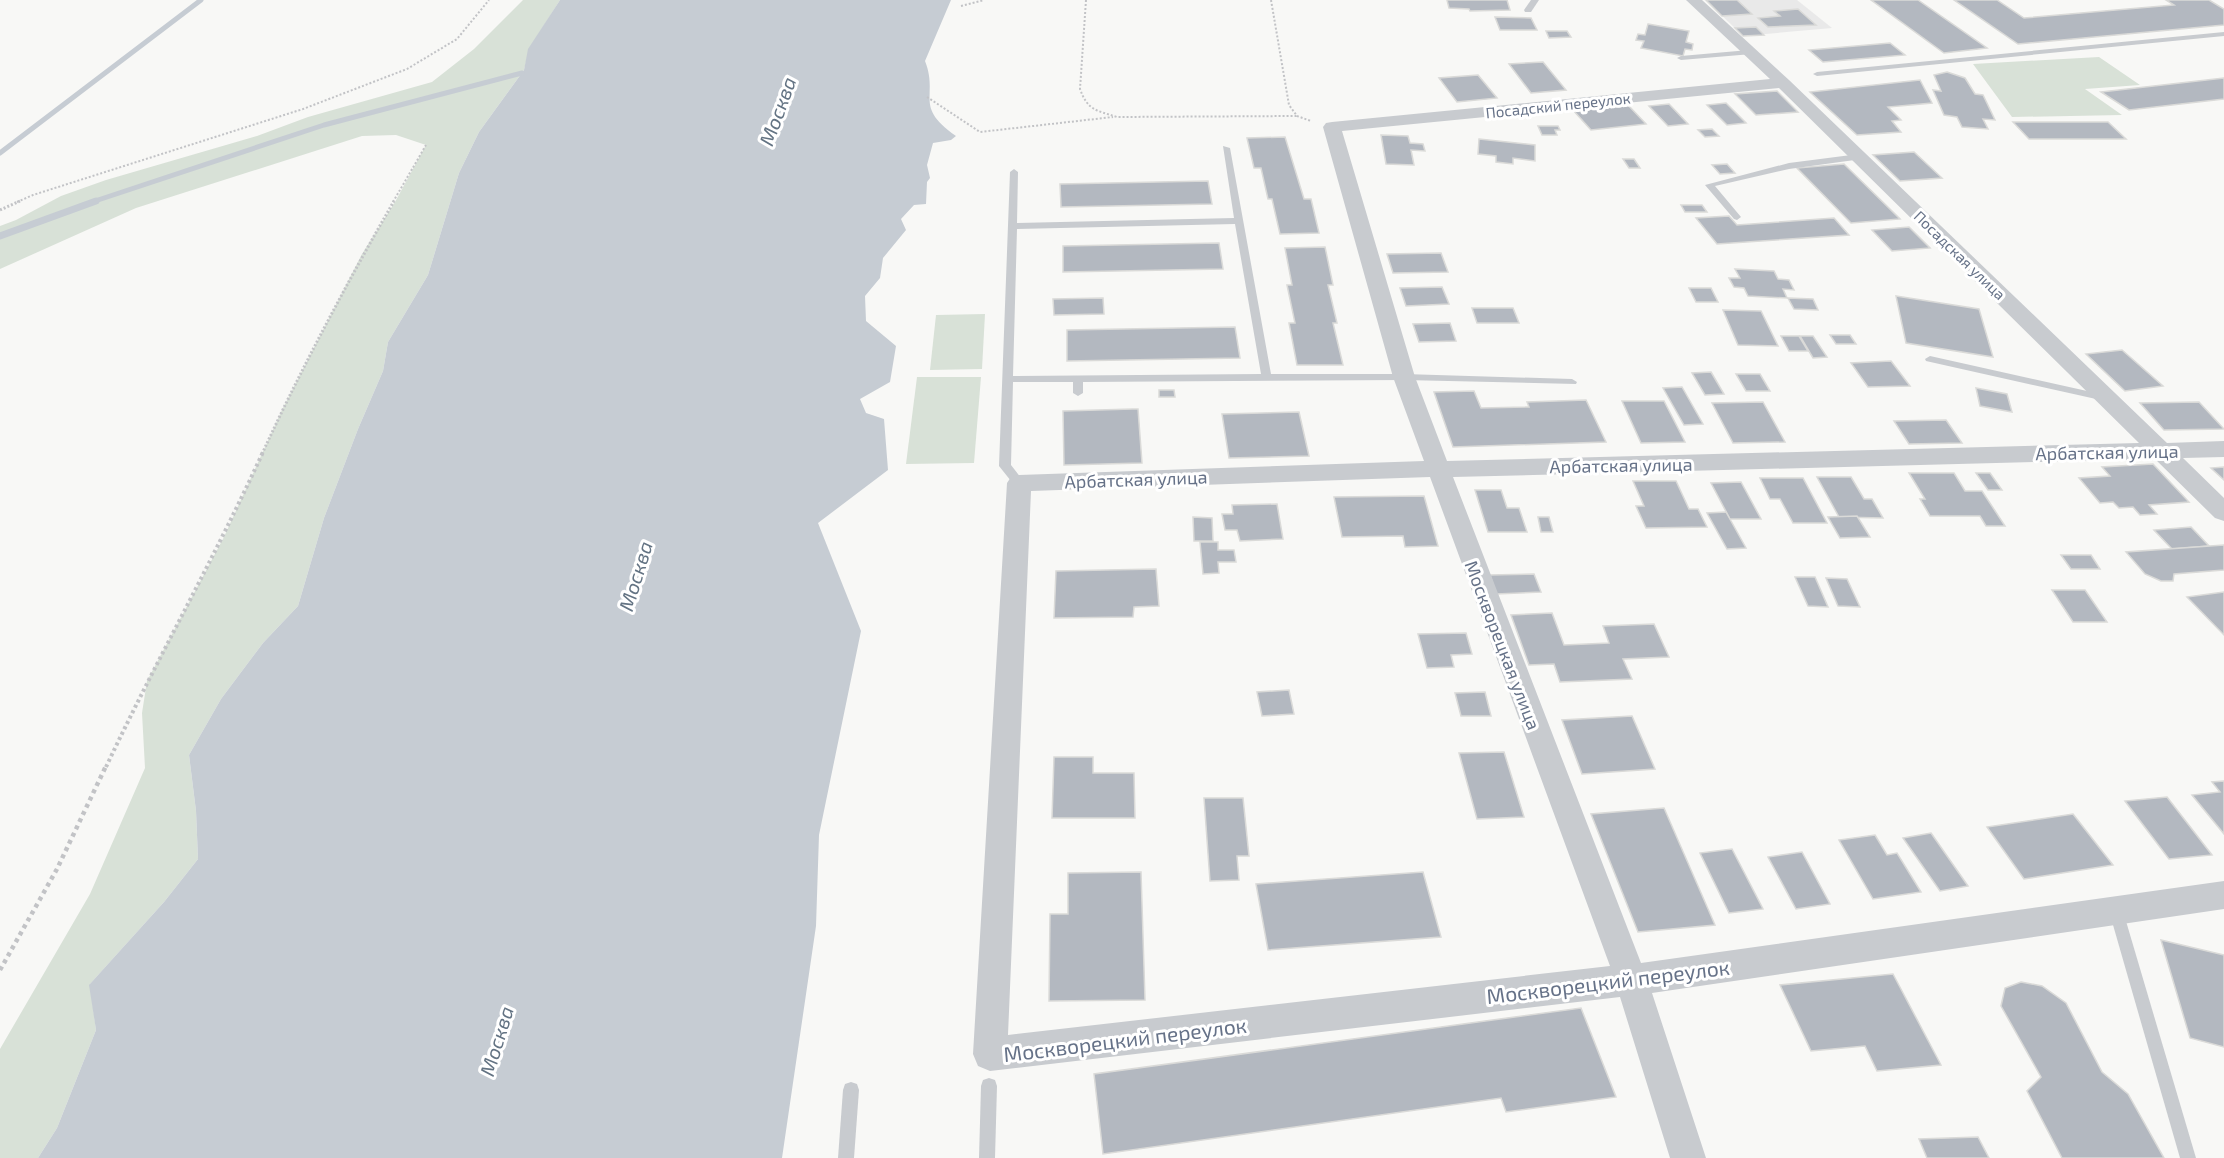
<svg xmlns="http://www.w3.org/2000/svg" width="2224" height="1158" font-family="'Exo 2',sans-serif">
<rect width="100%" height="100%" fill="#f8f8f6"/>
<!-- built -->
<path fill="#e9e9e9" d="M1706,0H1797L1832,28L1743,36Z"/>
<!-- green -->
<g fill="#d8e1d7">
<path d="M523,0H560L529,49L524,70L479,132L459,173L428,275L388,342L383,371L358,429L324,518L298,606L263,643L221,699L189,755L196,811L198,859L164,902L90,984L96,1030L57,1128L38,1158H0V1049L90,894L145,768L142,713L147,681L224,537L282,410L362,254L395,202L426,145L396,135L362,136L136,208L0,269V226L16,220L61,196L106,180L257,136L308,117L432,82L474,49Z"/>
<path d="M2099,57L2140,85L2085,89L2122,115L2012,117L1973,64Z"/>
<path d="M985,314L982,369L930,370L936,315Z"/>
<path d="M917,377H981L974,463L906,464Z"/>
</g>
<!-- water -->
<path fill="#c6ccd3" d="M560,0H951L925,61C939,97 913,106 956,136L951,140L933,143L927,165L930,178L927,182L926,204L914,205L901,219L906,230L883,258L880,278L865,296L866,321L896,346L890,382L860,399L866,413L884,419L888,470L818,523L861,631L819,835L816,926L782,1158H38L57,1128L96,1030L89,985L164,902L198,859L196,811L189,755L221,699L263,643L298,606L324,518L358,429L383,371L388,342L428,275L459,173L479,132L524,70L528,49Z"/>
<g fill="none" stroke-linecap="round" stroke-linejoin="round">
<!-- stream-far1 -->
<g stroke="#c6ccd3" stroke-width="5">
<path d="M0,153L201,0"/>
<path d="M92,202L324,125L522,73"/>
</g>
<!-- stream -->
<path stroke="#c6ccd3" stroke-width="7" d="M0,236L96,201"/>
</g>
<!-- building -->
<g fill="#b3b8c0" stroke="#dadad8" stroke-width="1.5">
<path d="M1447,0H1507L1510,10L1470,11L1469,9L1449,8Z"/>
<path d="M1706,0H1737L1752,14L1722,16Z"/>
<path d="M1871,0H1918L1987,48L1944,53Z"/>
<path d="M1954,0H1997L2024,18L2174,5L2166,0H2209L2224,9V25L2018,44Z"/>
<path d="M1798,9L1816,25L1768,27L1758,18L1780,16L1774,11Z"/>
<path d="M1495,17L1531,18L1537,30H1500Z"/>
<path d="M1648,24L1689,31L1686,42L1693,44L1692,50L1685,49L1683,56L1641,48L1644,41L1636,40L1638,34L1645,35Z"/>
<path d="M1756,27L1764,35L1743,36L1735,28Z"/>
<path d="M1546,31H1567L1571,37L1549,38Z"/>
<path d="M1890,43L1905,55L1823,62L1809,50Z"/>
<path d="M1543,62L1566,90L1531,93L1509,64Z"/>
<path d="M1947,72L1965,78L1975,94L1983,95L1995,120L1983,119L1988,129L1962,127L1957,117L1944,115L1933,90L1941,91L1934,75Z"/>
<path d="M1478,75L1497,98L1457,102L1439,78Z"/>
<path d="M2224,78V99L2129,110L2101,92Z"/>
<path d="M1920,80L1932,103L1888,107L1901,120L1892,121L1901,132L1857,135L1810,92Z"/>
<path d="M1777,91L1798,112L1756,115L1735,94Z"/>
<path d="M1726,103L1746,123L1727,125L1707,105Z"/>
<path d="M1627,104L1646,124L1591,130L1573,110Z"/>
<path d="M1669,104L1688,124L1668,126L1649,106Z"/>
<path d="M2013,122H2108L2126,139H2029Z"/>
<path d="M1538,126H1558L1560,130H1555L1557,135H1542Z"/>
<path d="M1712,129L1719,136L1705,137L1698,130Z"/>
<path d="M1381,135L1408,136L1410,143L1423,144L1425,151L1411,150L1414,165L1386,164Z"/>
<path d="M1285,137L1304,199H1311L1319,233L1280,234L1272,199H1268L1261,168H1254L1247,138Z"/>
<path d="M1479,139L1535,145V161L1513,158V164L1496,162V156L1478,154Z"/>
<path d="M1914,152L1942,178L1900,181L1873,155Z"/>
<path d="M1623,159H1634L1640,168H1629Z"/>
<path d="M1727,164L1735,173L1720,174L1712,165Z"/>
<path d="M1844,164L1900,219L1851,223L1797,168Z"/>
<path d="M1208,181L1212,204L1061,207L1060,184Z"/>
<path d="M1681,205H1702L1707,212H1685Z"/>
<path d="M1729,216L1737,225L1834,218L1849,235L1717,244L1696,218Z"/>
<path d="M1909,227L1930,248L1892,251L1872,230Z"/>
<path d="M1219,243L1223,269L1063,272V246Z"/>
<path d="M1325,247L1333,285H1328L1337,323H1333L1343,365H1297L1289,323H1295L1287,285H1292L1285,248Z"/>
<path d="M1441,253L1448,272L1393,273L1387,254Z"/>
<path d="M1735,269L1774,271L1778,279L1789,280L1794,290L1783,289L1787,298L1748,296L1744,288L1734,287L1729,278H1740Z"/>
<path d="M1442,287L1449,304L1406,306L1400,288Z"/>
<path d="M1689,288H1711L1718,302H1696Z"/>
<path d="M1896,296L1979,309L1993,357L1906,343Z"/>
<path d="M1103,298L1104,314L1054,315L1053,299Z"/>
<path d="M1788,298L1813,299L1818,310L1794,309Z"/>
<path d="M1472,308H1513L1519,323H1477Z"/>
<path d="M1723,310L1761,311L1778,346L1738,345Z"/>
<path d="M1450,323L1456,341L1419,342L1413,324Z"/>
<path d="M1235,327L1240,358L1067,361V330Z"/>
<path d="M1830,335H1850L1856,344H1836Z"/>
<path d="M1781,336H1799L1808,351H1789Z"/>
<path d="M1800,336H1813L1827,357L1813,358Z"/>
<path d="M2122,350L2163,386L2125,391L2086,354Z"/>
<path d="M1891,361L1910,386L1868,387L1851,363Z"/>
<path d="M1711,372L1724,394L1705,395L1692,373Z"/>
<path d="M1736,374H1760L1770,391H1746Z"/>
<path d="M1682,387L1703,424L1684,425L1663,388Z"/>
<path d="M1976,388L2007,394L2012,412L1980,406Z"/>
<path d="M1159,390H1174L1175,397H1159Z"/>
<path d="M1474,391L1481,408L1529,407L1527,402L1586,400L1606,442L1453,447L1434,392Z"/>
<path d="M1622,401H1664L1685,442L1641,443Z"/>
<path d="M1763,402L1785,442L1733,443L1712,403Z"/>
<path d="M2199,402L2224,429L2164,430L2140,403Z"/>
<path d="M1133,409H1138L1142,463L1064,465L1063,411Z"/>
<path d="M1299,412L1309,456L1229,458L1222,414Z"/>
<path d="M1946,420L1962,443L1909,444L1894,421Z"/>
<path d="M2153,464L2189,502L2149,505L2157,514L2140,515L2133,507L2119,508L2113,502L2100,503L2079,478L2110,476L2102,467Z"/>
<path d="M2224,467V480L2211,468Z"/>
<path d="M1909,473H1954L1965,491H1982L2005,526H1986L1980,516H1930L1920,499H1925Z"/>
<path d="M1976,473H1990L2002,490H1988Z"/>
<path d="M1817,477H1851L1864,499H1872L1883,518L1839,517Z"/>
<path d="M1760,478H1803L1827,523H1793L1780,499H1770Z"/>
<path d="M1633,481H1676L1689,509H1698L1707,527L1646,528L1636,506H1644Z"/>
<path d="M1741,482L1761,519H1730L1711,483Z"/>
<path d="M1475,490H1501L1507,508H1519L1527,532H1488Z"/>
<path d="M1424,496L1438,546L1405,547L1403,536L1342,537L1334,497Z"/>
<path d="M1277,504L1283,539L1240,541L1237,530H1225L1222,514H1233L1232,505Z"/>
<path d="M1726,512L1746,548L1727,549L1707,513Z"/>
<path d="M1857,516L1870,537L1840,538L1828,517Z"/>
<path d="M1193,517L1212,518L1213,541H1194Z"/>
<path d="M1538,517H1549L1553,532H1541Z"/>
<path d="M2191,527L2209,546L2172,549L2154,530Z"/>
<path d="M1200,542H1218V550H1234L1236,562H1218L1219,573L1203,574Z"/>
<path d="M2224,545V570L2174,574L2173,581H2161L2145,574L2126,552Z"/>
<path d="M2061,555H2091L2100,569H2071Z"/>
<path d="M1156,569L1159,606L1134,607L1133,617L1054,618L1056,571Z"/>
<path d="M1534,574L1541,592L1496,594L1490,575Z"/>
<path d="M1795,577H1815L1828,607L1808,606Z"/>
<path d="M1826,578L1847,579L1860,607L1838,606Z"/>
<path d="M2052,590H2085L2107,622H2073Z"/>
<path d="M2224,592V635L2187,597Z"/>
<path d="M1552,613L1564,645L1609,643L1603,626L1654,624L1669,657L1623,659L1632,679L1560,682L1554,664L1529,665L1511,615Z"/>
<path d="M1466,633L1472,654L1451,655L1454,667L1427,668L1418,634Z"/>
<path d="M1289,690L1294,714L1262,716L1257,692Z"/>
<path d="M1485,692L1491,716H1461L1455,693Z"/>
<path d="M1632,716L1655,769L1582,774L1562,720Z"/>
<path d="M1504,752L1524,817L1477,819L1459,753Z"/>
<path d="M1054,757H1093V773H1134L1135,818H1052Z"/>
<path d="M2224,781V834L2192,795L2220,792L2212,782Z"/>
<path d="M2167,797L2212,855L2169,859L2125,801Z"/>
<path d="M1204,798H1243L1249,856H1237L1239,880L1210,881Z"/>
<path d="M1664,808L1715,925L1638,932L1591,814Z"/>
<path d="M2073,814L2113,865L2024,879L1987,827Z"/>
<path d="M1931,833L1968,886L1940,891L1903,838Z"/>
<path d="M1875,835L1887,855L1897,853L1921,892L1873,899L1839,840Z"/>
<path d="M1732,849L1763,909L1729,913L1700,853Z"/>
<path d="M1802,852L1830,904L1796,909L1768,857Z"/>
<path d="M1141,872L1145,1000L1049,1001L1050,914H1068V873Z"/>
<path d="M1423,872L1441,937L1268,950L1256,884Z"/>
<path d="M2161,940L2224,955V1047L2190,1038Z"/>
<path d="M1893,974L1941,1065L1877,1071L1865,1046L1811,1051L1780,985Z"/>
<path d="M2021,982L2042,986L2066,1003L2102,1072L2128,1094L2164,1158H2062L2027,1091L2041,1077L2001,1006L2005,988Z"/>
<path d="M1581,1008L1616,1097L1506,1112L1501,1098L1103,1154L1094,1074Z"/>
<path d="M1978,1137L1989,1158H1927L1919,1139Z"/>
</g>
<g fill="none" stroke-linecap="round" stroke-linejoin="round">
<!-- path-far3 -->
<g stroke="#c2c3c6" stroke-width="2" stroke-dasharray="2 2" stroke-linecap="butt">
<path d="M1086,0L1080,89C1088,111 1096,110 1117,117L1297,116"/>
<path d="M1271,0L1289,105L1297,116L1311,121"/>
<path d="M961,6L984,0"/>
<path d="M927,97L980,132L1113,117"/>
<path d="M17,202L33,195L303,109L407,69L457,39L489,0"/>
<path d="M393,202L426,145"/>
</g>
<!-- path-far2 -->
<g stroke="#c2c3c6" stroke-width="3" stroke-dasharray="2 2" stroke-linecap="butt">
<path d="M0,210L20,201"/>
<path d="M262,454C302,367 347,283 394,201"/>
</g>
<!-- path-far1 -->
<path stroke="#c2c3c6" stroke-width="4" stroke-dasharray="3 3" stroke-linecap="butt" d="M106,767C156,661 214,559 263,452"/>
<!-- path -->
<path stroke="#c2c3c6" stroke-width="4.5" stroke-dasharray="4 4" stroke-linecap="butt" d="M0,970L57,869L106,766"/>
<!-- lane -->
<g fill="#c8cbcf" fill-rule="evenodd">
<path d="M1531,0H1539L1531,12H1525L1524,10Z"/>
<path d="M2224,32V36L1817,76L1813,74L1817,72Z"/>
<path d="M1749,50L1753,52L1752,54L1681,60L1677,58L1681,56Z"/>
<path d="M1223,146L1230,148L1271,374H1404L1572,379L1577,382L1576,384L1404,380L1083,382V393L1078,396L1073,393V382H1013L1011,465L1025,483L1023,486H1015L999,466L1010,172L1014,169L1018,172L1017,223L1234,218ZM1235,224L1261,374L1013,376L1017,229Z"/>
<path d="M1859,154L1863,157L1862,159L1789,169L1715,186L1741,217L1737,220L1734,219L1705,185L1789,163Z"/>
<path d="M1930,356L2105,395L2110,398L2105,401L1926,361L1925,359Z"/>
<path d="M2116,904L2121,906L2123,911L2196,1158H2180L2109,911L2111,906Z"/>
<path d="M989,1078L995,1080L997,1086L995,1158H979L981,1086L983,1080Z"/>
<path d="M851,1082L857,1084L859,1090L854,1158H838L843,1090L845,1084Z"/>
</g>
<!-- street -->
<path fill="#c8cbcf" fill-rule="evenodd" d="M1686,0H1702L1789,80L2167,443L2224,441V457L2183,458L2224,498V521L2215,518L2155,459L1453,477L1641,963L2224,881V909L1652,993L1706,1158H1670L1620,997L990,1071L978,1066L973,1054L1007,483L1011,477L1019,475L1424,461L1393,377L1323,127L1326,123L1332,122L1770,79ZM1779,88L2139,443L1447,461L1415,377L1342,131ZM1430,477L1610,966L1008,1035L1031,491Z"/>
</g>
<g text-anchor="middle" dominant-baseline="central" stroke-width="6" stroke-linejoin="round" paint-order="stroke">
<!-- far-street labels -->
<g font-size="15" fill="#667288" stroke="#fff">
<text transform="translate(1558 105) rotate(-6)">Посадский переулок</text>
<text transform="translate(1960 255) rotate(44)">Посадская улица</text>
</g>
<!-- street labels -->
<g font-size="18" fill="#667288" stroke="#fff">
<text transform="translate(2107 452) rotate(-1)">Арбатская улица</text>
<text transform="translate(1621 465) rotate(-1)">Арбатская улица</text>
<text transform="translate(1136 479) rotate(-2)">Арбатская улица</text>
<text transform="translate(1503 645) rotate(69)">Москворецкая улица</text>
</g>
<!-- water labels -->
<g font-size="20" font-style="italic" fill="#637383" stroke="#fff">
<text transform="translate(777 111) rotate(-70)">Москва</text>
<text transform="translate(635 576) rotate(-73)">Москва</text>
<text transform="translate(496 1041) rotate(-73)">Москва</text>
</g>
<!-- near-street labels -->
<g font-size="21" fill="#667288" stroke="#fff">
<text transform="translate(1608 981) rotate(-7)">Москворецкий переулок</text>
<text transform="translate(1125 1039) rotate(-7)">Москворецкий переулок</text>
</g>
</g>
</svg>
